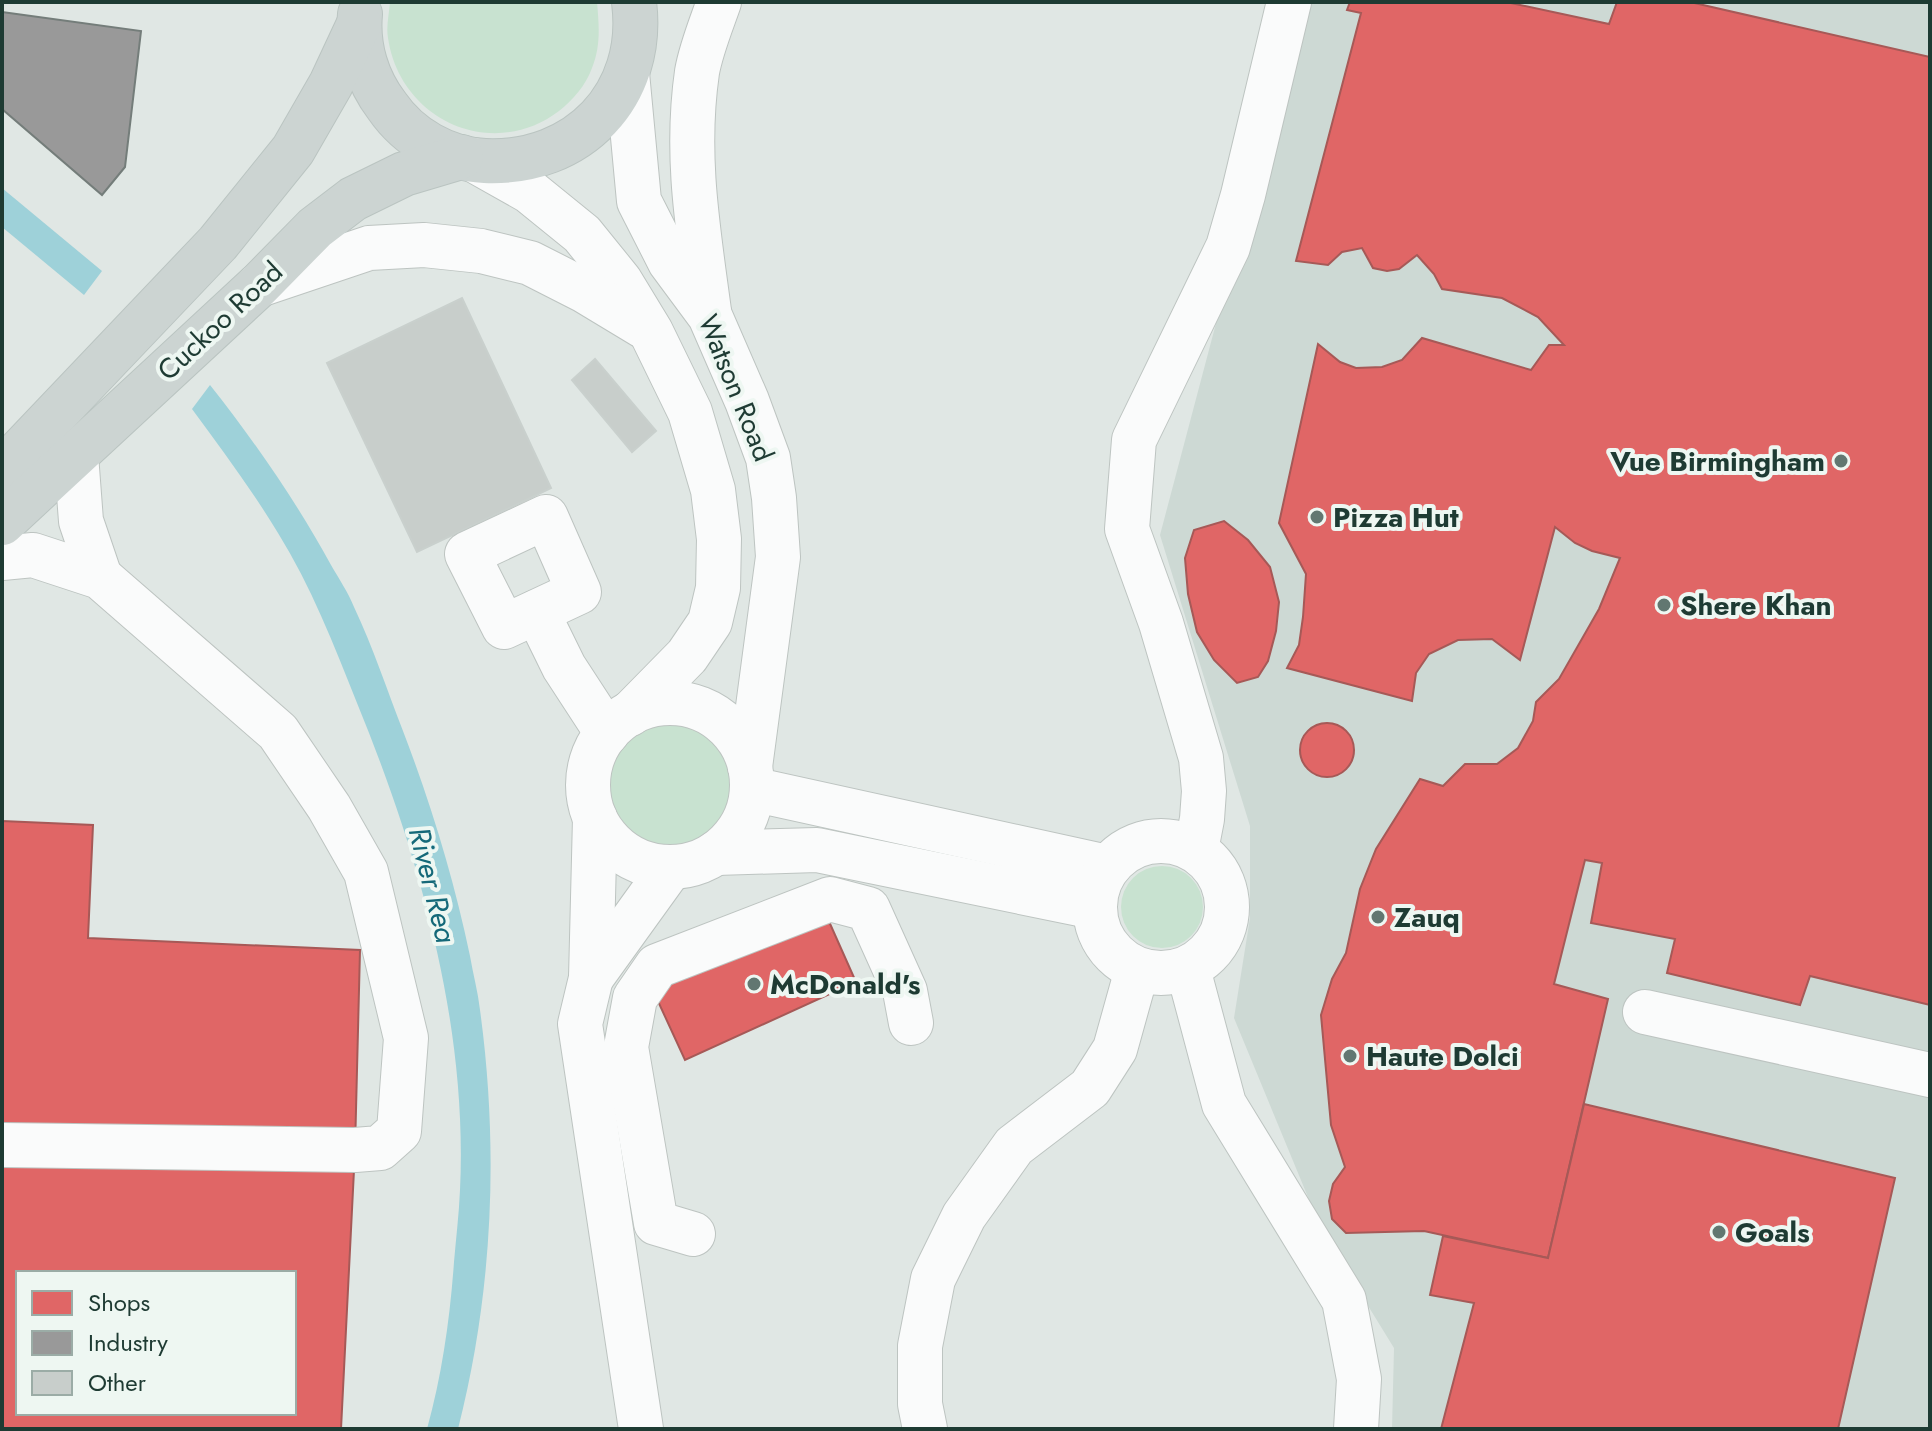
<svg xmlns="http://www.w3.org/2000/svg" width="1932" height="1431" font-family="Jost,sans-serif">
<rect width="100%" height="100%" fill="#e0e7e4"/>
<!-- built -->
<path fill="#cdd9d4" d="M1301,2H1930V1429H1392L1394,1348L1322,1231L1234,1018L1250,918V826L1160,535Z"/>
<!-- green -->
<g fill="#c8e2d0">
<path d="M390,2H597C599,25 601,46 592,68C586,85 573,100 559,111C492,162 400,120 388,38C386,27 389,14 390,2Z"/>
<circle cx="672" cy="786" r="71"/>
<circle cx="1162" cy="907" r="41"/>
</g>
<!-- water -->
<g fill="#9ed1d9">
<path d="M2,188L102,271L84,295L2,227Z"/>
<path d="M210,385C255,442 296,501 331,565C339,579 348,592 354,607C373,647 387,690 403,731C431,804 454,879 470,956C473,974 478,992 480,1010C499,1149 493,1292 458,1429H427C442,1375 450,1318 454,1262C456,1238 459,1214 460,1190C468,1025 419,854 357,703C334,645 311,586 278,533C252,490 222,450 192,409Z"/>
</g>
<!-- shops -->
<g fill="#e06666" stroke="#a65957" stroke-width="2" fill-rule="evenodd">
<path d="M1350,2H1506L1609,24L1617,2H1690L1930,57V1005L1810,976L1800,1005L1667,973L1675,939L1591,923L1602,863L1585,860L1554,984L1608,999L1548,1258L1424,1231L1346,1233L1332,1219L1329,1201L1333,1184L1345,1167L1331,1125L1321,1015L1332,979L1346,953L1360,889L1376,849L1420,779L1443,786L1465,764H1497L1518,748L1533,721L1536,702L1559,679L1599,609L1620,558L1592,551L1575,543L1555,527L1520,660L1492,639L1458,640L1429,654L1416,673L1412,701L1287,668L1299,645L1303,617L1306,574L1279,523L1318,344L1340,362L1356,368L1382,367L1402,360L1422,338L1531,370L1549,345H1564L1538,317L1502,298L1442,289L1434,274L1417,255L1399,269L1387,271L1373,268L1362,248L1342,252L1328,265L1296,261L1361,13L1347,10Z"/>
<path d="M1224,521L1248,540L1270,567L1279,602L1276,631L1268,661L1258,677L1237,683L1214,660L1197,632L1188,594L1185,558L1194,530Z"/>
<circle cx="1327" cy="750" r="27"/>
<path d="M2,821L93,825L88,938L360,950L355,1150L341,1429H2ZM18,1273H294V1413H18Z"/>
<path d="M823,908L856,982L685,1060L651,986Z"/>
<path d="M1584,1104L1895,1178L1838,1429H1441L1474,1303L1430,1295L1443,1236L1548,1258Z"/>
</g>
<!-- industry -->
<path fill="#999" stroke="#747d7a" stroke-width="2" d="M2,12L141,31L125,167L102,195L2,109Z"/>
<!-- building -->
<g fill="#c8cecb" stroke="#c9d0cd" stroke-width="2">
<path d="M462,298L551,488L417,552L327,363Z"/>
<path d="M595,359L656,431L632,452L572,380Z"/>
</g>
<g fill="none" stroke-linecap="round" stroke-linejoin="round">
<defs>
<g id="minor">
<path d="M627,73L639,201L670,262L710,316L747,401L768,458L774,498L778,557L750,767"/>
<path d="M474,160L529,191L582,234L620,281L651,332L690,412L713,490L719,539L718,588L710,622L687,656L630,714"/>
<path d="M259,285L369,248L424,245L481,251L530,263L585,291L643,326"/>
<path d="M709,311C698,229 685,155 697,72C701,49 711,25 719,2"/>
<path d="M76,455L81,521L100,577"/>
<path d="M546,517L579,592L504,627L467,554Z"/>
<path d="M2,558L33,555L100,577L278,732L329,807L366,872L406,1038L399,1131L380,1148L355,1150L2,1145"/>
<path d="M537,612L564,667L607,733"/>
<circle cx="670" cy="785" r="82"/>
<path d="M752,789L1107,867"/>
<path d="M595,818L591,978L580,1024L641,1429"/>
<circle cx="1161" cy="907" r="66"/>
<path d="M1196,850L1202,819L1204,791L1201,758L1161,623L1127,529L1134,440L1228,247L1243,195L1289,2"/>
<path d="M716,853L817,850L1094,907"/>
<path d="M1188,969L1224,1104L1344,1300L1359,1379L1356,1429"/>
<path d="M591,978L671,867"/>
<path d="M1645,1012L1930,1075"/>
<path d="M693,1234L656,1223L626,1047L635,998L657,966L830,899L868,909L905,991L911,1023"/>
<path d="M925,1429L920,1404V1346L933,1279L964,1216L1014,1146L1090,1088L1115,1049L1137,970"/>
</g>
<g id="major">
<path d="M360,14C357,47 367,80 387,106C409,138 446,159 485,161C578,165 646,95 634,2"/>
<path d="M2,470L218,243L293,150L331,84L359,24"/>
<path d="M2,523L259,285L315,228L353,199L404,174L461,157"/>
</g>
</defs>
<!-- minor casing -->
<use href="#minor" stroke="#bdc4c1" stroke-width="46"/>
<!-- major casing -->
<use href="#major" stroke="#bac4c1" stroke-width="46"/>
<!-- minor -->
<use href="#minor" stroke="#fafbfb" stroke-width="44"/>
<!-- major -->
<use href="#major" stroke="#ccd4d2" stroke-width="44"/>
</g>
<!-- markers -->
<g fill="#627771" stroke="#eef7f2" stroke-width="3">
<circle cx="1841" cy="461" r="8"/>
<circle cx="1317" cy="517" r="8"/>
<circle cx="1664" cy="605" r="8"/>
<circle cx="1378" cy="917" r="8"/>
<circle cx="754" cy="984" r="8"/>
<circle cx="1350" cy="1056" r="8"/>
<circle cx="1719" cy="1232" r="8"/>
</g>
<g text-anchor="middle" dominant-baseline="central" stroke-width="8" stroke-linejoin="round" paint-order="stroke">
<!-- street labels -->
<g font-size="28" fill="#1e3b33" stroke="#eef7f2">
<text transform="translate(220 321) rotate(-43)">Cuckoo Road</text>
<text transform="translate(736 388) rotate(68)">Watson Road</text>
</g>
<!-- poi labels -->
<g font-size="28" font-weight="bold" fill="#1e3b33" stroke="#eef7f2" text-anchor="start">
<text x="1825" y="461" text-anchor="end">Vue Birmingham</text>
<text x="1333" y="517">Pizza Hut</text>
<text x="1680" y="605">Shere Khan</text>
<text x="1394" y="917">Zauq</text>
<text x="770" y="984">McDonald's</text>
<text x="1366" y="1056">Haute Dolci</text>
<text x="1735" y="1232">Goals</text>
</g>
<!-- water labels -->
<g font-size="30" font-style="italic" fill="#156979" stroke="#eef7f2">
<text transform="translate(433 885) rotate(76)">River Rea</text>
</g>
</g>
<!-- border -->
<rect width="1932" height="1431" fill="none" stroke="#1e3b33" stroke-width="8"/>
<!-- legend -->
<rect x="16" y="1271" width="280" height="144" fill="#eef7f2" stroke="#9baca6" stroke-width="2"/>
<rect x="32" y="1291" width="40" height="24" fill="#e06666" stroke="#9baca6" stroke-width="2"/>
<text x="88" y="1311" font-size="24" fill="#1e3b33">Shops</text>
<rect x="32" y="1331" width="40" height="24" fill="#999999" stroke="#9baca6" stroke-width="2"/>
<text x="88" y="1351" font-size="24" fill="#1e3b33">Industry</text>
<rect x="32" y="1371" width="40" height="24" fill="#c8cecb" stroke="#9baca6" stroke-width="2"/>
<text x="88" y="1391" font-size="24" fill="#1e3b33">Other</text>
</svg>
